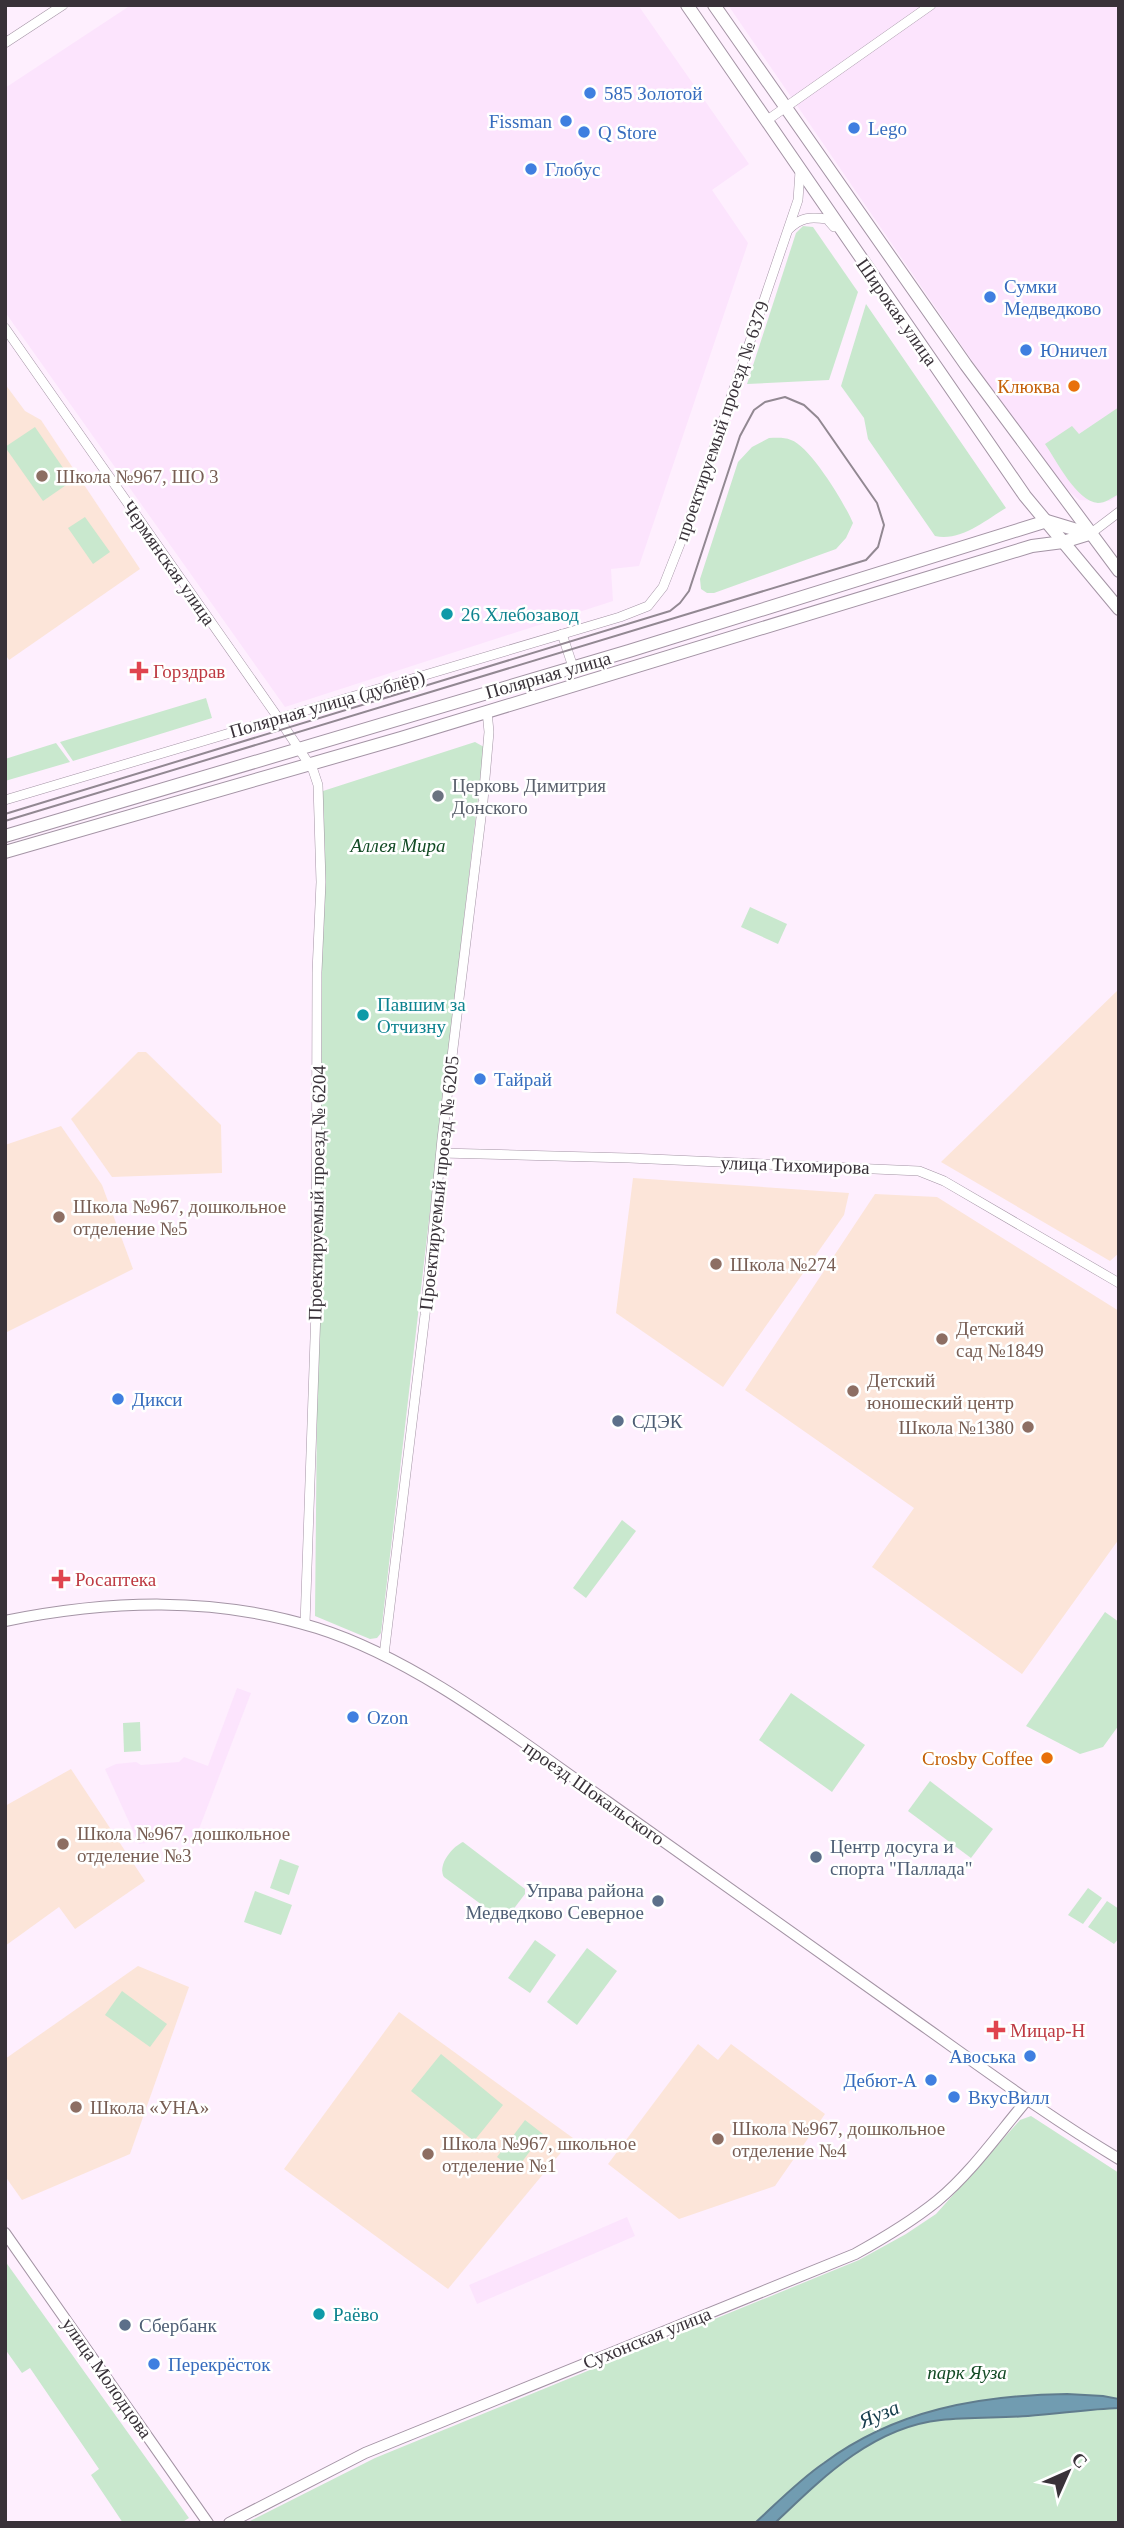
<svg xmlns="http://www.w3.org/2000/svg" width="1124" height="2528" font-family="Georgia,serif">
<rect width="100%" height="100%" fill="#feeffe"/>
<!-- built -->
<g fill="#fce4fd">
<path d="M131,5H638L749,164L712,190L748,243L639,566L611,569L613,601L285,707L5,312V88Z"/>
<path d="M728,5H1119V495L1110,501L1079,500L1063,486L988,384Z"/>
<path d="M237,1688L251,1693L194,1842L179,1836L161,1841L139,1844L105,1769L116,1764L136,1762L141,1765L179,1762L184,1757L208,1766Z"/>
<path d="M627,2217L635,2236L477,2304L469,2285Z"/>
</g>
<!-- education -->
<g fill="#fce5d9">
<path d="M5,384L25,411L41,420L140,569L9,660L5,654Z"/>
<path d="M1119,989V1253L1110,1261L941,1162Z"/>
<path d="M138,1052H146L221,1125L222,1173L112,1177L71,1119Z"/>
<path d="M61,1126L102,1185L133,1269L5,1333V1145Z"/>
<path d="M633,1178L849,1193L844,1215L723,1387L616,1313Z"/>
<path d="M875,1194L937,1197L1119,1311V1539L1022,1674L872,1567L914,1508L745,1390Z"/>
<path d="M71,1769L145,1881L75,1929L59,1907L5,1946V1806Z"/>
<path d="M138,1966L189,1987L130,2154L22,2200L5,2176V2059Z"/>
<path d="M399,2012L573,2138L448,2289L284,2169Z"/>
<path d="M698,2044L718,2060L731,2044L825,2114L775,2186L679,2219L608,2164Z"/>
</g>
<!-- green -->
<g fill="#c9e8ce">
<path d="M803,226L813,227L858,292L829,380L747,384L796,233Z"/>
<path d="M866,304L1006,508C986,520 960,542 935,536L868,439L864,418L841,386Z"/>
<path d="M1119,407V494C1112,498 1105,503 1098,503C1077,502 1056,460 1045,444L1072,426L1079,434Z"/>
<path d="M35,427L72,481L43,501L5,447Z"/>
<path d="M769,438C776,438 784,437 791,440C810,446 845,504 853,523L846,538L836,549L714,593H707L701,589L700,579L738,462L752,447Z"/>
<path d="M85,517L110,552L93,564L68,528Z"/>
<path d="M206,698L212,718L73,761L60,742Z"/>
<path d="M475,742L484,747L483,755L381,1633L377,1638L370,1639L315,1616L323,791Z"/>
<path d="M56,743L70,762L5,781V759Z"/>
<path d="M750,907L787,924L778,944L741,927Z"/>
<path d="M622,1520L636,1531L586,1598L573,1588Z"/>
<path d="M1105,1612L1119,1622V1725L1103,1747L1080,1754L1026,1726Z"/>
<path d="M791,1693L865,1745L832,1792L759,1740Z"/>
<path d="M140,1722L141,1751L124,1752L123,1723Z"/>
<path d="M930,1781L993,1829L971,1858L908,1811Z"/>
<path d="M463,1842L525,1889V1894L509,1915L504,1918L497,1916L444,1877C437,1865 452,1847 463,1842Z"/>
<path d="M280,1859L299,1866L289,1895L270,1888Z"/>
<path d="M1088,1888L1102,1898L1083,1924L1068,1915Z"/>
<path d="M255,1891L292,1905L281,1935L244,1922Z"/>
<path d="M1107,1901L1119,1909V1938L1114,1944L1088,1927Z"/>
<path d="M535,1940L556,1955L530,1993L508,1978Z"/>
<path d="M587,1948L617,1971L577,2025L547,2002Z"/>
<path d="M122,1991L167,2024L150,2047L105,2015Z"/>
<path d="M441,2054L503,2105L474,2141L411,2091Z"/>
<path d="M1031,2116L1119,2173V2523H246L375,2458L859,2260L906,2234L936,2214L1020,2120Z"/>
<path d="M525,2120L543,2134L515,2171L497,2157Z"/>
<path d="M5,2261L189,2518L181,2523H123L91,2475L99,2469L30,2368L22,2373L5,2349Z"/>
</g>
<!-- water -->
<path fill="#719cb1" stroke="#607c8d" stroke-width="2" d="M1067,2394L1103,2396L1119,2399V2408C1089,2409 1058,2414 1028,2416C999,2418 970,2417 941,2420C873,2427 822,2478 775,2523H755C778,2502 799,2480 824,2463C895,2410 980,2395 1067,2394Z"/>
<g fill="none" stroke-linecap="round" stroke-linejoin="round">
<defs>
<g id="minor">
<path d="M5,43L63,5"/>
<path d="M766,121L931,5"/>
<path d="M789,229C801,217 810,217 827,219L834,227"/>
<path d="M5,328L279,719L313,770L318,785L321,882L317,972L316,1310L305,1624"/>
<path d="M1090,534L1119,512"/>
<path d="M562,634L573,667"/>
<path d="M5,800L620,617L648,606L663,587L689,521L798,200L800,171"/>
<path d="M441,1153L629,1158L919,1171L944,1181L1119,1283"/>
<path d="M384,1655L425,1315L442,1139L483,801L489,732L487,711"/>
</g>
<g id="tertiary">
<path d="M5,1621C109,1600 214,1596 317,1628C419,1660 520,1741 608,1802C709,1874 810,1946 912,2018C980,2066 1047,2116 1119,2159"/>
<path d="M5,2233L208,2523"/>
<path d="M229,2523L365,2453L855,2254C884,2238 911,2222 937,2201C971,2173 998,2134 1027,2100"/>
</g>
<g id="secondary">
<path d="M687,5L1025,496L1119,609"/>
<path d="M714,5L966,365L1119,571"/>
<path d="M5,836L629,651L1047,521L1090,534"/>
<path d="M5,852L401,738L1032,546L1063,542L1089,534"/>
</g>
</defs>
<!-- minor casing -->
<use href="#minor" stroke="#a494a5" stroke-width="10"/>
<!-- tertiary casing -->
<use href="#tertiary" stroke="#a494a5" stroke-width="12"/>
<!-- secondary casing -->
<use href="#secondary" stroke="#a494a5" stroke-width="14"/>
<!-- minor -->
<use href="#minor" stroke="#fff" stroke-width="9"/>
<!-- tertiary -->
<use href="#tertiary" stroke="#fff" stroke-width="10"/>
<!-- secondary -->
<use href="#secondary" stroke="#fff" stroke-width="12"/>
<!-- tram -->
<path stroke="#928892" stroke-width="2" d="M5,814L670,611L680,603L689,591L740,436L754,410L765,402L785,397L804,405L818,418L877,503L884,525L878,547L866,560L5,821"/>
</g>
<!-- markers -->
<g fill="#3f7fe0" stroke="#fff" stroke-width="2.5">
<circle cx="590" cy="93" r="7"/>
<circle cx="566" cy="121" r="7"/>
<circle cx="854" cy="128" r="7"/>
<circle cx="584" cy="132" r="7"/>
<circle cx="531" cy="169" r="7"/>
<circle cx="990" cy="297" r="7"/>
<circle cx="1026" cy="350" r="7"/>
<circle cx="480" cy="1079" r="7"/>
<circle cx="118" cy="1399" r="7"/>
<circle cx="353" cy="1717" r="7"/>
<circle cx="1030" cy="2056" r="7"/>
<circle cx="931" cy="2080" r="7"/>
<circle cx="954" cy="2097" r="7"/>
<circle cx="154" cy="2364" r="7"/>
</g>
<g fill="#e8710a" stroke="#fff" stroke-width="2.5">
<circle cx="1074" cy="386" r="7"/>
<circle cx="1047" cy="1758" r="7"/>
</g>
<g fill="#8d6e63" stroke="#fff" stroke-width="2.5">
<circle cx="42" cy="476" r="7"/>
<circle cx="59" cy="1217" r="7"/>
<circle cx="716" cy="1264" r="7"/>
<circle cx="942" cy="1339" r="7"/>
<circle cx="853" cy="1391" r="7"/>
<circle cx="1028" cy="1427" r="7"/>
<circle cx="63" cy="1844" r="7"/>
<circle cx="76" cy="2107" r="7"/>
<circle cx="718" cy="2139" r="7"/>
<circle cx="428" cy="2154" r="7"/>
</g>
<g fill="#0f9aa8" stroke="#fff" stroke-width="2.5">
<circle cx="447" cy="614" r="7"/>
<circle cx="363" cy="1015" r="7"/>
<circle cx="319" cy="2314" r="7"/>
</g>
<g fill="#e0444e" stroke="#fff" stroke-width="2.5">
<path d="M135.5 660.5h7v7h7v7h-7v7h-7v-7h-7v-7h7z"/>
<path d="M57.5 1568.5h7v7h7v7h-7v7h-7v-7h-7v-7h7z"/>
<path d="M992.5 2019.5h7v7h7v7h-7v7h-7v-7h-7v-7h7z"/>
</g>
<circle fill="#6b7280" stroke="#fff" stroke-width="2.5" cx="438" cy="796" r="7"/>
<g fill="#5c6f8a" stroke="#fff" stroke-width="2.5">
<circle cx="618" cy="1421" r="7"/>
<circle cx="816" cy="1857" r="7"/>
<circle cx="658" cy="1901" r="7"/>
<circle cx="125" cy="2325" r="7"/>
</g>
<g text-anchor="middle" dominant-baseline="central" stroke-width="5" stroke-linejoin="round" paint-order="stroke">
<!-- shop labels -->
<g font-size="19" fill="#366cbe" stroke="#fff" text-anchor="start">
<text x="604" y="93">585 Золотой</text>
<text x="552" y="121" text-anchor="end">Fissman</text>
<text x="868" y="128">Lego</text>
<text x="598" y="132">Q Store</text>
<text x="545" y="169">Глобус</text>
<text x="1004" y="286">Сумки<tspan x="1004" dy="22">Медведково</tspan></text>
<text x="1040" y="350">Юничел</text>
<text x="494" y="1079">Тайрай</text>
<text x="132" y="1399">Дикси</text>
<text x="367" y="1717">Ozon</text>
<text x="1016" y="2056" text-anchor="end">Авоська</text>
<text x="917" y="2080" text-anchor="end">Дебют-А</text>
<text x="968" y="2097">ВкусВилл</text>
<text x="168" y="2364">Перекрёсток</text>
</g>
<!-- street labels -->
<g font-size="19" fill="#393239" stroke="#fff">
<text transform="translate(897 312) rotate(55)">Широкая улица</text>
<text transform="translate(722 421) rotate(-71)">проектируемый проезд № 6379</text>
<text transform="translate(169 563) rotate(55)">Чермянская улица</text>
<text transform="translate(548 675) rotate(-16)">Полярная улица</text>
<text transform="translate(327 704) rotate(-16)">Полярная улица (дублёр)</text>
<text transform="translate(795 1165) rotate(2)">улица Тихомирова</text>
<text transform="translate(439 1183) rotate(-84)">Проектируемый проезд № 6205</text>
<text transform="translate(317 1193) rotate(-89)">Проектируемый проезд № 6204</text>
<text transform="translate(594 1793) rotate(35)">проезд Шокальского</text>
<text transform="translate(647 2338) rotate(-22)">Сухонская улица</text>
<text transform="translate(107 2378) rotate(55)">улица Молодцова</text>
</g>
<!-- food labels -->
<g font-size="19" fill="#c56008" stroke="#fff" text-anchor="end">
<text x="1060" y="386">Клюква</text>
<text x="1033" y="1758">Crosby Coffee</text>
</g>
<!-- education labels -->
<g font-size="19" fill="#785e54" stroke="#fff" text-anchor="start">
<text x="56" y="476">Школа №967, ШО 3</text>
<text x="73" y="1206">Школа №967, дошкольное<tspan x="73" dy="22">отделение №5</tspan></text>
<text x="730" y="1264">Школа №274</text>
<text x="956" y="1328">Детский<tspan x="956" dy="22">сад №1849</tspan></text>
<text x="867" y="1380">Детский<tspan x="867" dy="22">юношеский центр</tspan></text>
<text x="1014" y="1427" text-anchor="end">Школа №1380</text>
<text x="77" y="1833">Школа №967, дошкольное<tspan x="77" dy="22">отделение №3</tspan></text>
<text x="90" y="2107">Школа «УНА»</text>
<text x="732" y="2128">Школа №967, дошкольное<tspan x="732" dy="22">отделение №4</tspan></text>
<text x="442" y="2143">Школа №967, школьное<tspan x="442" dy="22">отделение №1</tspan></text>
</g>
<!-- culture labels -->
<g font-size="19" fill="#0d838f" stroke="#fff" text-anchor="start">
<text x="461" y="614">26 Хлебозавод</text>
<text x="377" y="1004">Павшим за<tspan x="377" dy="22">Отчизну</tspan></text>
<text x="333" y="2314">Раёво</text>
</g>
<!-- health labels -->
<g font-size="19" fill="#be3a42" stroke="#fff" text-anchor="start">
<text x="153" y="671">Горздрав</text>
<text x="75" y="1579">Росаптека</text>
<text x="1010" y="2030">Мицар-Н</text>
</g>
<!-- worship labels -->
<g font-size="19" fill="#5b616d" stroke="#fff" text-anchor="start">
<text x="452" y="785">Церковь Димитрия<tspan x="452" dy="22">Донского</tspan></text>
</g>
<!-- park labels -->
<g font-size="19" font-style="italic" fill="#134b25" stroke="#fff">
<text x="398" y="845">Аллея Мира</text>
<text x="967" y="2372">парк Яуза</text>
</g>
<!-- service labels -->
<g font-size="19" fill="#4e5e75" stroke="#fff" text-anchor="start">
<text x="632" y="1421">СДЭК</text>
<text x="830" y="1846">Центр досуга и<tspan x="830" dy="22">спорта "Паллада"</tspan></text>
<text x="644" y="1890" text-anchor="end">Управа района<tspan x="644" dy="22">Медведково Северное</tspan></text>
<text x="139" y="2325">Сбербанк</text>
</g>
<!-- water labels -->
<g font-size="21" font-style="italic" fill="#153c4c" stroke="#fff">
<text transform="translate(879 2414) rotate(-23)">Яуза</text>
</g>
</g>
<!-- border -->
<rect width="1124" height="2528" fill="none" stroke="#393239" stroke-width="14"/>
<!-- north arrow -->
<g transform="translate(1068 2472) rotate(45)" stroke="#ffffff" stroke-width="5" paint-order="stroke">
<path d="M0-5L12 26L0 18L-12 26Z" fill="#393239"/>
<text y="-10" font-size="19" font-weight="bold" text-anchor="middle" fill="#393239">С</text>
</g>
</svg>
